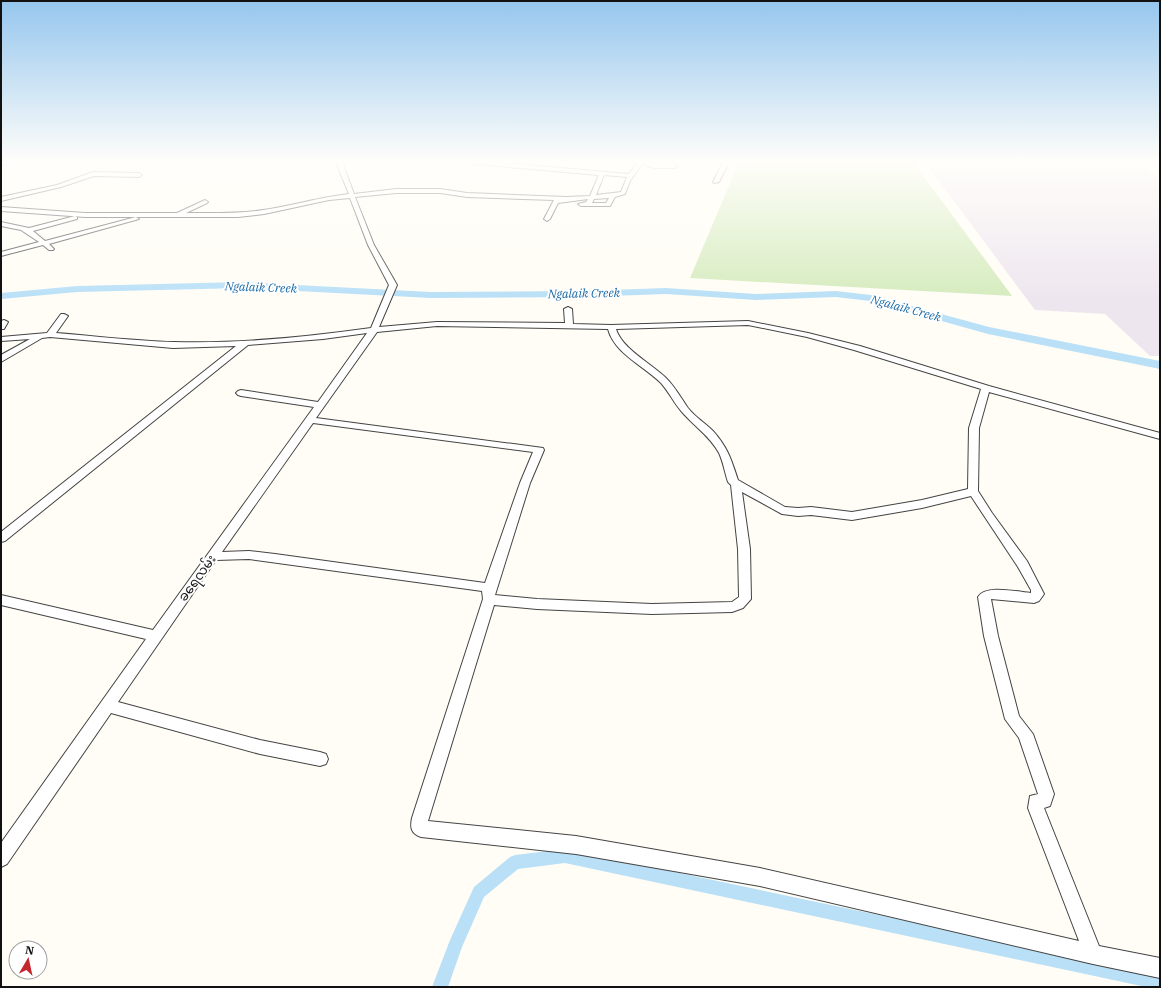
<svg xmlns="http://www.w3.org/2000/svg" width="1161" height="988" font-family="'IBM Plex Serif','Noto Sans Myanmar',serif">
<rect width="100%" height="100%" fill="#fffdf5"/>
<!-- industrial -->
<path fill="#eee6ef" d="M925,162H1138L1160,178V356H1150L1105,314L1035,310Z"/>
<!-- green -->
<path fill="#d5ebbd" d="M739,162H913L1012,296L690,278Z"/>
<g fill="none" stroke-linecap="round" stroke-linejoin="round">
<!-- canal -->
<path fill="#b9e0f7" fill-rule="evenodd" d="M565,849L1160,974V987H1146L565,863L518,869L484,897L462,947L448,987H432L450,940L474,887L510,857L515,855Z"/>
<!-- river -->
<path fill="#b9e0f7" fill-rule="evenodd" d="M241,282L431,292L581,291L666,288L756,294L836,291L871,295L989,327L1160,361V369L988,334L870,301L836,297L756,300L666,294L581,297L431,298L241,288L77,292L1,299V293L77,286Z"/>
<defs>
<g id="minor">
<path d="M1,162H10L1,166Z"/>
<path d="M336,162H342L354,194L396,189H440L467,193L566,197L590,196L599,175L475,164L472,162H493L629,174L638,162L655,164H675L678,166L675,168H655L642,164L630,181L625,194L615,197L610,206H581L578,204L586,202L588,199L558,203L550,219L547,221L544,219L554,200L467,197L440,193H396L355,197L374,245L397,285L379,327L437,322L565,323L564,309L568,307L572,309L573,324L611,325L748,321L808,333L860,346L989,386L1160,433V439L989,392L979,428L978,491L992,513L1027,561L1044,594L1039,601L1034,603L991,599L998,636L1019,716L1033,734L1054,794L1050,806L1044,808L1099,946L1160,958V978L1093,964L760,886L576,854L421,837C411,833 410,828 412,818L483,599L482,591L249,559L216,560L118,702L260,740L320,752L326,754L328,759L326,764L320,766L260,754L111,713L7,864L1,867V843L146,639L1,605V595L153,630L314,407L241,396L238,395L236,393L238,391L241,390L318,402L367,333L323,339L248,345L5,541L1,542V532L236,346L173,348L50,337L42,338L1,362V355L30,339L1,341V337L47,333L61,314H64L68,316L56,333C95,336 135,341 174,342C239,344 307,337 371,328L389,285L368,245L350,198L329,200L264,214L238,217H85L1,211V207L85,213H177L205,200L208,202L207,203L186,213C212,213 237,214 263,210C292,206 320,197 349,194ZM604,175L627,177L621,192L596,195ZM609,198L606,203H592L594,199ZM748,325L807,337L854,350L981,389L969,428L968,489L922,500L852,512L811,507L798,508L785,507L738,480C731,459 728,448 713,431C705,423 695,417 688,408C681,398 675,387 666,378C652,364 622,349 616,329ZM437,326L608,329C614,353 644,366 661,383C669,392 674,403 682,412C694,426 710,436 719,453C723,461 725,473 728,482L731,485L738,549L739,597L732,602L652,604L537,599L495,595L530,483L544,450L543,448L316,418L377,332ZM313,423L533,452L520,483L485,583L275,554L249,551L222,552ZM742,492L782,514L798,516L811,515L852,520L922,508L971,496L1018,567L1031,590V593C1018,592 985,584 978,597L984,636L1005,719L1019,738L1038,794L1030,796L1028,808L1079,941L760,868L576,836L428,821L494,605L537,609L652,614L732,612L743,608L751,599L750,549Z"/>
<path d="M723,162H729L719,182L714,183L713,182Z"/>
<path d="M93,172L139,173L142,175L139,177L94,176L61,187L1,201V197L57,185Z"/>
<path d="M75,216L77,217V219L33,231L45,241L136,217L139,219L49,244L54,249L53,250H49L43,245L1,256V252L39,242L21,230L1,226V222L29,228Z"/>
<path d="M4,320L8,322L4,329H1V321Z"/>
</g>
</defs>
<!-- minor casing -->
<use href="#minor" stroke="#444" stroke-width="2"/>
<!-- minor -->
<use href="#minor" fill="#fff" fill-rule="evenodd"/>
</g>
<!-- sky -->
<linearGradient id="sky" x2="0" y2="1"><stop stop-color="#95c6ee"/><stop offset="0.54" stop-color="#fffefa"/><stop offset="1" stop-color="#fffefa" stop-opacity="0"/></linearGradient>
<rect width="1161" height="300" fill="url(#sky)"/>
<g text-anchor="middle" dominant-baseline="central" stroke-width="4" stroke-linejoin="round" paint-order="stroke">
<!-- far-water labels -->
<g font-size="12" font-style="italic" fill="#1768a6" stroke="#fff">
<text transform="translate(261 287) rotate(2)">Ngalaik Creek</text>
<text transform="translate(584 293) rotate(-1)">Ngalaik Creek</text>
<text transform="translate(906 308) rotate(15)">Ngalaik Creek</text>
</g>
<!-- street labels -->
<g font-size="13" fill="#111" stroke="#fff">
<text transform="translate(197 578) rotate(-54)">ခရေလမ်း</text>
</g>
</g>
<!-- border -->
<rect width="1161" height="988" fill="none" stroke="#111111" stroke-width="4"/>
<!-- north arrow -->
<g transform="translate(28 960) rotate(9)"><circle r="19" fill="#ffffff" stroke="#a0a0a0"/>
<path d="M0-3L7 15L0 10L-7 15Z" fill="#c4262e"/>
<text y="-6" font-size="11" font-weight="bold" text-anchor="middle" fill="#111111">N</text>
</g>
</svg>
